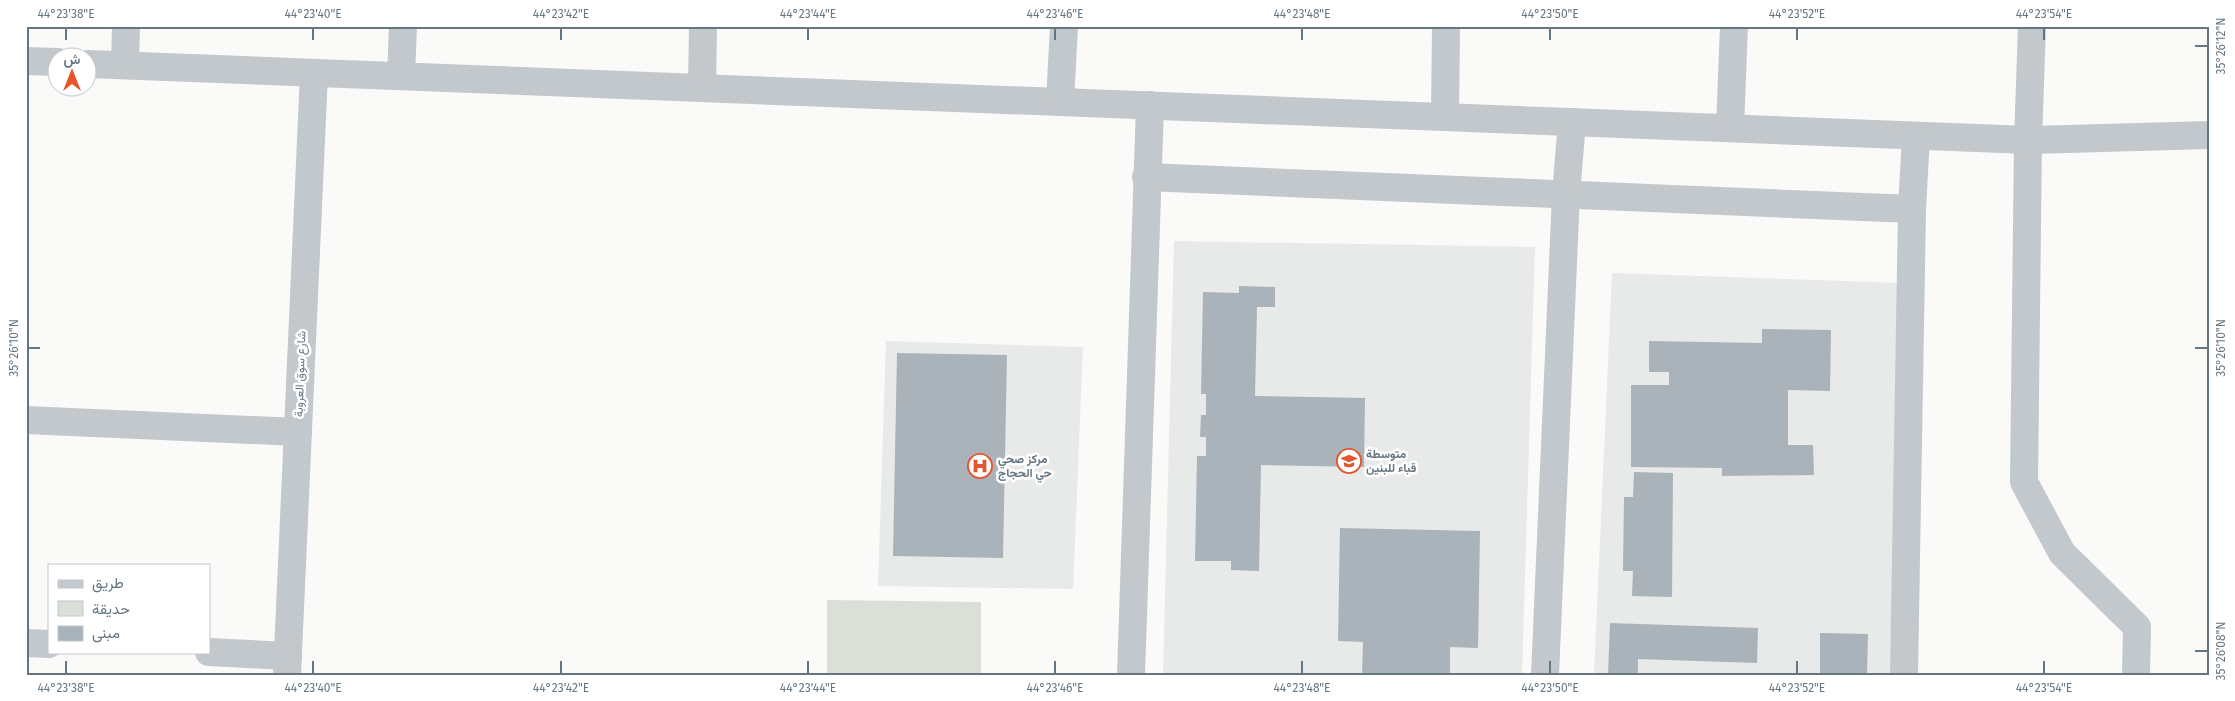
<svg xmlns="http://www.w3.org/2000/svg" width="2235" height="701" font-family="'Fira Sans',Vazirmatn,sans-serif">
<rect width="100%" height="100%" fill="#fafaf8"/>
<!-- built -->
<g fill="#e8e9e9">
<path d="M1174,241L1535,247L1522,675H1163Z"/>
<path d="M1612,273L1900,283L1896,675H1594Z"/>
<path d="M886,341L1083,347L1073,589L878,586Z"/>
</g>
<!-- green -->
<path fill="#dadfd7" d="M827,600L981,602V675H827Z"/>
<!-- building -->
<g fill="#aab3b9">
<path d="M1239,286L1275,287V307H1257L1255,396L1365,398L1364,467L1261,465L1259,571L1231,570V561H1195L1197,456H1206V437H1200L1201,415H1206V394H1201L1203,292L1239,293Z"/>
<path d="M1762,329L1831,330L1830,391L1788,390V445H1813L1814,475L1722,476V468L1631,467V385H1669V372H1649V341L1762,343Z"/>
<path d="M897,353L1007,355L1003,558L893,556Z"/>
<path d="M1634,472L1673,473L1672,597L1632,596L1633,571H1623L1624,497H1633Z"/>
<path d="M1340,528L1480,531L1478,648L1450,647V675H1362L1363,642L1338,641Z"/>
<path d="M1610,623L1758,628L1757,663L1638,659V675H1608Z"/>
<path d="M1820,633L1868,634L1867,675H1820Z"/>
</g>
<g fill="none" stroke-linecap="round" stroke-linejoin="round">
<!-- street -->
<g stroke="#c3c8cc" stroke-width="28">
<path d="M2032,26L2028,140L2024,482L2062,553L2137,627L2136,675"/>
<path d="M26,61L58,62"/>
<path d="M88,64L2028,140L2209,135"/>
<path d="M125,65L126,26"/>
<path d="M401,76L403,26"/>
<path d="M702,88L703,26"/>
<path d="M1060,102L1064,26"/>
<path d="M1445,117L1446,26"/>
<path d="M1730,128L1734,26"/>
<path d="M1146,177L1912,209"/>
<path d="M26,420L298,432"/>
<path d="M26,643L49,644"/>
<path d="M209,652L288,656"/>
<path d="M287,675L314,73"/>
<path d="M1131,675L1150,105"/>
<path d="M1545,675L1566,194L1572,122"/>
<path d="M1904,675L1912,209L1916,136"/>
</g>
</g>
<!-- ticks -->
<path fill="none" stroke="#657683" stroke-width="2" d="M66,28V40M313,28V40M561,28V40M808,28V40M1055,28V40M1302,28V40M1550,28V40M1797,28V40M2044,28V40M2195,46H2208M28,348H40M2195,348H2208M2195,651H2208M66,661V674M313,661V674M561,661V674M808,661V674M1055,661V674M1302,661V674M1550,661V674M1797,661V674M2044,661V674"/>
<!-- icons -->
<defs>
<symbol id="school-ring" viewBox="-11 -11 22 22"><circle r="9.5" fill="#fff" stroke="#e4572e" stroke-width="1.5"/><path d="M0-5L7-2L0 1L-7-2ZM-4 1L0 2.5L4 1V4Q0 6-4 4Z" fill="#e4572e"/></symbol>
<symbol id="hospital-ring" viewBox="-11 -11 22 22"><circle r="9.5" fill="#fff" stroke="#e4572e" stroke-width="1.5"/><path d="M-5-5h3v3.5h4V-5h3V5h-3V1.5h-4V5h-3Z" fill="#e4572e"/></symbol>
</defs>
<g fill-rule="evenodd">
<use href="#school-ring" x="1335" y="447" width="28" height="28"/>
<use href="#hospital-ring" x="966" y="452" width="28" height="28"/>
</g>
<g text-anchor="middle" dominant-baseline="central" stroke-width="5" stroke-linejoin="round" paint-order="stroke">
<!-- street labels -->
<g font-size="12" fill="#657683" stroke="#fff">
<text transform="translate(300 374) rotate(-88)">شارع سوق العروبة</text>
</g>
<!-- poi labels -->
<g font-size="12" font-weight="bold" fill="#657683" stroke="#fff" text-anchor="start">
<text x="1366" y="454">متوسطة<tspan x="1366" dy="14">قباء للبنين</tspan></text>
<text x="998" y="459">مركز صحي<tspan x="998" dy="14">حي الحجاج</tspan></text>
</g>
</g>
<!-- border -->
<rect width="2235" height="701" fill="none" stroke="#ffffff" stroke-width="55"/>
<!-- legend -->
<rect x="48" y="564" width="162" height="90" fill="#ffffff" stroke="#c1c8cd"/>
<rect x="58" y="580" width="25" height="8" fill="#c3c8cc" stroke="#c1c8cd"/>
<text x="92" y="588" font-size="15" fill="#657683">طريق</text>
<rect x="58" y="601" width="25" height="15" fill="#dadfd7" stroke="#c1c8cd"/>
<text x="92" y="614" font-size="15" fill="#657683">حديقة</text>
<rect x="58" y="626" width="25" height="15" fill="#aab3b9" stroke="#c1c8cd"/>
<text x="92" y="638" font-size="15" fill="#657683">مبنى</text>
<!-- north arrow -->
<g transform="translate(72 72)"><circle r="24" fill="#ffffff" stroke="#c1c8cd"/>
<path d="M0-4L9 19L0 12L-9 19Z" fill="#e4572e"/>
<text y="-8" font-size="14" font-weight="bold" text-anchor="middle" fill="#657683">ش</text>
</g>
<rect x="28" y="28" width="2180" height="646" fill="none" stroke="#657683" stroke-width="2"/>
<g font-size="12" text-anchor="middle" fill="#657683">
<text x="66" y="18">44°23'38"E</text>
<text x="313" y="18">44°23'40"E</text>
<text x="561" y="18">44°23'42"E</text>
<text x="808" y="18">44°23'44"E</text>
<text x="1055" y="18">44°23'46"E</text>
<text x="1302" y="18">44°23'48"E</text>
<text x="1550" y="18">44°23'50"E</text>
<text x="1797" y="18">44°23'52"E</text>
<text x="2044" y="18">44°23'54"E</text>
<text transform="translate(2221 46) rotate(-90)" y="4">35°26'12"N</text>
<text transform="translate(14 348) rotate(-90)" y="4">35°26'10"N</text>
<text transform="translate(2221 348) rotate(-90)" y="4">35°26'10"N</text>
<text transform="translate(2221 651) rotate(-90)" y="4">35°26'08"N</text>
<text x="66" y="692">44°23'38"E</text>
<text x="313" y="692">44°23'40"E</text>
<text x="561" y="692">44°23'42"E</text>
<text x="808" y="692">44°23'44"E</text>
<text x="1055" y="692">44°23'46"E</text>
<text x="1302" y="692">44°23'48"E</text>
<text x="1550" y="692">44°23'50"E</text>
<text x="1797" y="692">44°23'52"E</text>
<text x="2044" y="692">44°23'54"E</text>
</g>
</svg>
